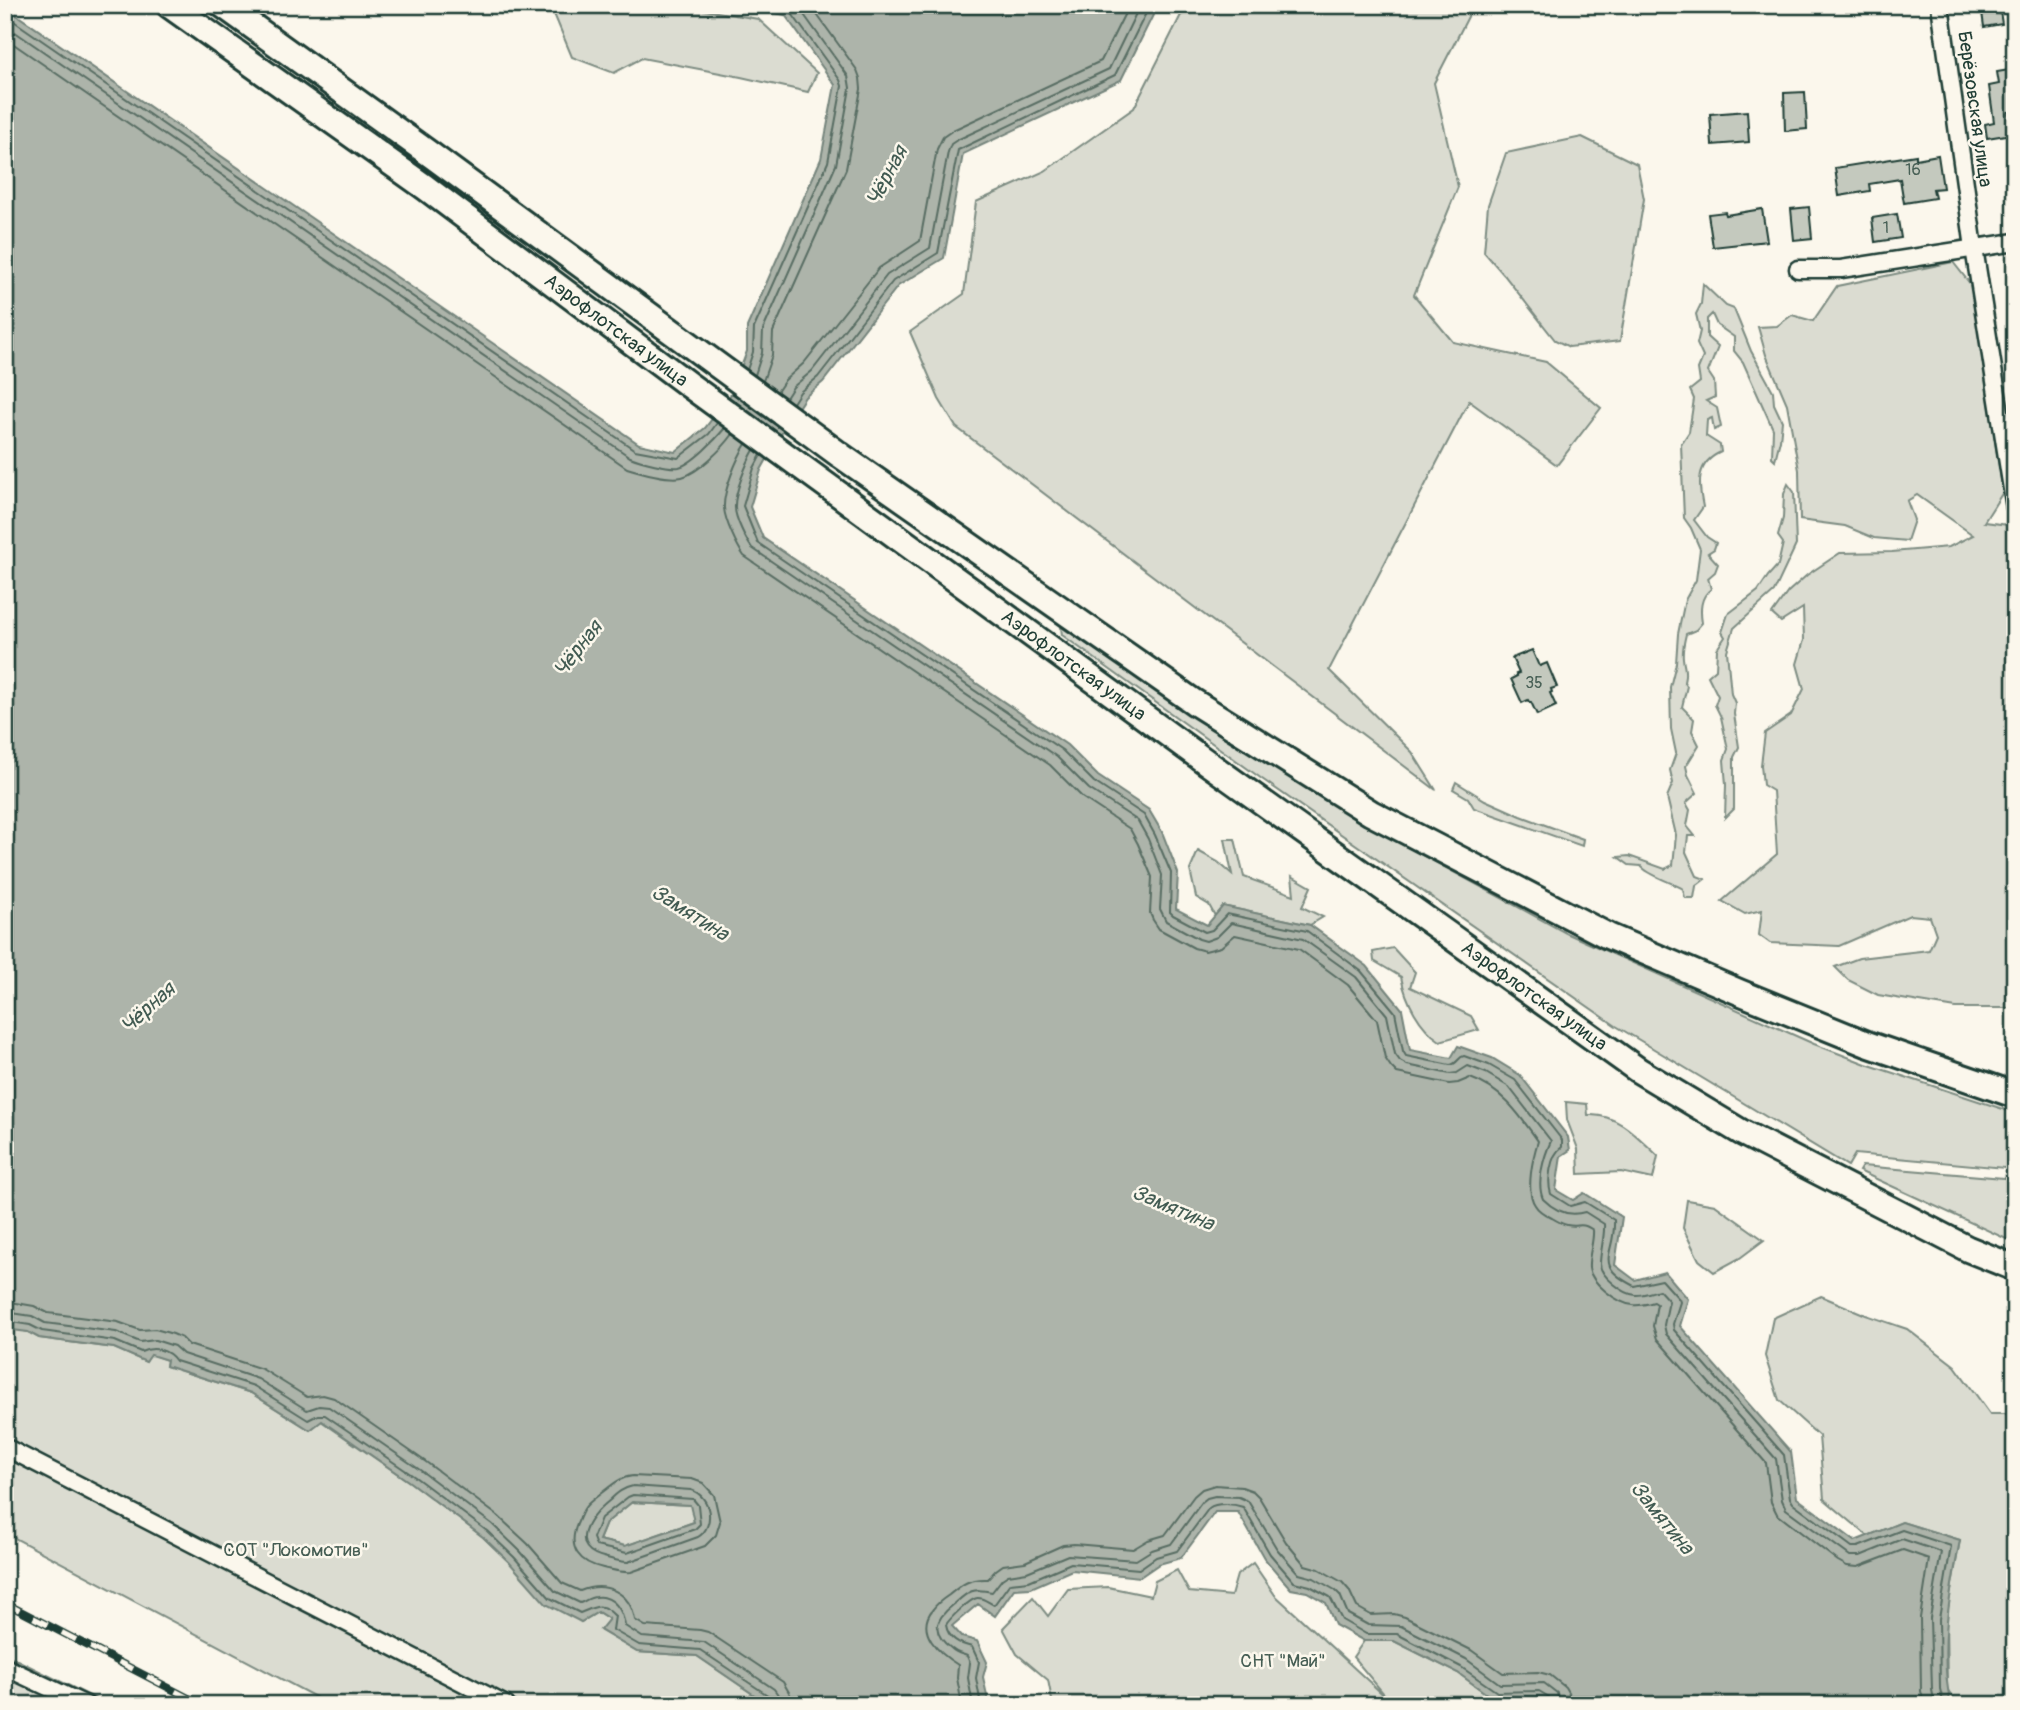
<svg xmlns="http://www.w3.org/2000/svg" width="2020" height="1710" font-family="Pangolin,sans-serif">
<rect width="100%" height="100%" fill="#fbf7ec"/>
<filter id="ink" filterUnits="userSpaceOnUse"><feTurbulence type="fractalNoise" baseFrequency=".0143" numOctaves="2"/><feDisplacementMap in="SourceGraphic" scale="14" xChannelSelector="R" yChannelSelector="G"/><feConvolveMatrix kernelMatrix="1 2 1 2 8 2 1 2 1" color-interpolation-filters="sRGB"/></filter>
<g filter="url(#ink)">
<!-- green -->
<g fill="#dbdcd1" stroke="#7d8c82" stroke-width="2">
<path d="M545,5H676L758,19L817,73L808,92L741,77L642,58L614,73L572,57L552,9Z"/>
<path d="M1203,5H1474L1434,83L1458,187L1414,295L1453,342L1546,362L1601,408L1557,465L1469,401L1329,670L1412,752L1436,790L956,427L939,399L910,332L964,294L976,202L1045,171L1134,108L1181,15Z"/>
<path d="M1582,137L1637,164L1644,199L1620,341L1569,347L1555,340L1504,275L1484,252L1488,205L1506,153Z"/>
<path d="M1953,262L1971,285L2003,492L1984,522L2008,525L2015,566V1037L2011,1036L2013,1008H1956L1878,995L1848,980L1835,967L1859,958L1929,950L1936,934L1930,917L1910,915L1839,946L1770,943L1759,935L1762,910L1745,914L1722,901L1777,854L1773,791L1763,785L1761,765L1765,733L1791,715L1804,689L1797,664L1804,640L1803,608L1781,622L1772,614L1788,592L1807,575L1840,553L1892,552L1949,547L1973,535L1917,495L1907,501L1914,520L1907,541L1874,538L1845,526L1800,520L1799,470L1787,404L1766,355L1758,327L1777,326L1792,315L1813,321L1837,286Z"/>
<path d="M1703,284L1726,306L1734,309L1751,351L1773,391L1774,404L1782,421L1780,440L1775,460L1772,457L1773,429L1743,362L1734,351V337L1717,325L1712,314L1707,319V337L1718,347L1708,372L1714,381L1715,397L1706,401L1717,408L1721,427L1714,430L1712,418L1707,420L1706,436L1720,445L1721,452C1696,463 1698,483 1703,507L1694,520L1707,537L1716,543L1714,549L1708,553L1718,564L1715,572L1708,578L1711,589C1700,597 1700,610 1702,623L1696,630L1686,634C1684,642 1682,650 1683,658C1684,669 1687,670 1684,682L1687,686L1682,707L1694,719L1692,731L1699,745L1686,766L1688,775L1697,793L1686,803L1690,810L1687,826L1695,836H1688L1686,852L1697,876L1705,879L1696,886L1694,898H1685L1683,889C1673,883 1646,874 1641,866L1629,865L1618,857L1629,856L1665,869L1673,865L1676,835L1667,797L1673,783L1670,770L1676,753L1671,729L1670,687L1676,663L1678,634L1685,600L1696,580L1700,549L1691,528L1684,518L1681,444L1689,432L1694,399L1690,390L1700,382L1698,369L1703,357L1697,344L1700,331L1696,314L1701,304Z"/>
<path d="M1788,484L1794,492L1796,545L1774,592L1734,628L1727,651L1731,694L1735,703L1734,714L1739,747L1734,757V809L1725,818L1726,785L1724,760L1728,749L1721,717L1715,705L1718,696L1708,676L1716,669L1717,649L1725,637L1722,632L1728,614L1758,591L1768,576L1778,565L1783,543L1778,536L1783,518L1784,494Z"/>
<path d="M1061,627L1273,767L1398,842L1566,933L1814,1044L1866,1064L2015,1113V1169L1855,1154L1848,1166L1616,1026L1262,779L1062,635Z"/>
<path d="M1456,782L1485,800L1521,816L1583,839L1582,846L1474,808L1468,798L1453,789Z"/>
<path d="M1225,839H1235L1244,877L1294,895L1292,876L1311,887L1302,907L1323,917L1310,925L1223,906L1215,916L1209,905L1196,897L1190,870L1198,851L1218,862L1232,874Z"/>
<path d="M1393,948L1415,972L1410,987L1471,1016L1479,1030L1440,1041C1419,1027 1406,1001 1401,977L1374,961L1373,952Z"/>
<path d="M1566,1102L1587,1104L1588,1115C1617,1113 1638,1137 1658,1156L1653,1179L1621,1172L1579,1174L1578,1149L1567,1120Z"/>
<path d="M1862,1166L2015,1179V1243L1859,1171Z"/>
<path d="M1687,1200L1715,1205L1764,1240L1740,1258L1714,1272L1699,1260L1683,1228Z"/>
<path d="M1821,1296L1866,1315L1907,1329L1955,1366L1990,1414H2015V1705H1959L1947,1689L1946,1619L1960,1540L1902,1522L1868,1536L1824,1499L1819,1436L1779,1400L1765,1356L1773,1318Z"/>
<path d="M7,1327L28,1332L39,1338L114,1348L146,1362L150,1354L167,1360L166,1366L251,1393L310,1430L321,1421L411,1483L483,1537L509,1562L581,1622L598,1612L609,1619L601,1631L637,1652L697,1656L769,1705H331L321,1700L5,1533V1329Z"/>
<path d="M632,1502L691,1505L694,1522L625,1546L599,1540L606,1523Z"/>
<path d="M1253,1563L1275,1595L1389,1700L1353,1657L1364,1641H1394L1458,1673L1495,1700L1538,1698L1548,1705H1053L1048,1680L1017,1654L1003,1628L1033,1597L1048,1616L1068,1589L1108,1587L1151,1596L1155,1581L1177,1570L1189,1592L1231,1596L1237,1575Z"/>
<path d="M5,1654L108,1705H5Z"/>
</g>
<!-- water -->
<path fill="#adb4aa" stroke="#74847b" stroke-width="2" fill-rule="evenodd" d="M735,5H1158L1121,80L963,154L944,258L898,286L823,382L805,397L784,429L761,470L750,507L763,538L1067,745L1098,776L1149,810L1162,832L1178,873L1176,909L1207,925L1223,906L1310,925L1367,966L1402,1009L1410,1050L1451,1058L1458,1046L1492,1058L1520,1075L1568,1137L1570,1150L1561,1156L1556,1190L1573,1200L1584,1193L1622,1217L1615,1265L1635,1280L1665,1272L1688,1299L1680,1326L1791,1452L1797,1498L1855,1541L1902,1522L1960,1540C1950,1594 1938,1650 1951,1705H1548L1538,1698L1495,1700L1458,1673L1394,1641H1364L1335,1625L1326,1603L1307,1592L1291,1589L1264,1558L1238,1512H1215L1181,1558L1159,1564L1140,1577L1072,1570L1031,1588L1014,1589L995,1616L978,1604L952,1626L962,1637L977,1641L987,1662L983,1677L989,1705H769L697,1656L637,1652L600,1630L609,1619L598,1612L581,1622L546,1604L509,1562L483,1537L411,1483L322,1421L310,1430L251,1393L166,1366L167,1360L151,1355L146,1362L114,1348L39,1338L28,1332L5,1329V7L639,444L675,452L705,428L731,394L747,351V327L821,159L835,85L785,15ZM632,1502L690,1505L694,1522L625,1546L599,1540L606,1523Z"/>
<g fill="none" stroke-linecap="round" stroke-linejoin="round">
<!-- shore -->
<g stroke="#586d63" stroke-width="2">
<path d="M5,15L635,450L678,458L709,434L717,423"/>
<path d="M5,25L630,457C640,461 669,469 679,467C692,464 716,439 725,428"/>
<path d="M5,38L627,468C640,472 669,480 682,477C698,473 723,448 733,434"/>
<path d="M747,370L753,352L754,328L828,162L842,86L840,80L790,11L770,5"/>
<path d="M755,375L762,353L763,330L836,165L850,88L848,76L797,5"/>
<path d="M763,381L772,355L773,332L846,169L861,89L860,78L857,70L810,5"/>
<path d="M777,392L785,380L804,363L879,268L920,241L937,149L943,137L953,130L1101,61L1129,5"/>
<path d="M786,398L793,387L812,371L887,275L930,248L948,152L951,144L957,140L1109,69L1140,5"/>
<path d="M793,403L800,392L818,377L893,281L938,253L958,150L1115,75L1150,5"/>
<path d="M746,444C737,458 723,491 724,508C725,521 737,546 744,556L1050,765L1083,798L1130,829L1138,844L1152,877L1150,913L1153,920L1159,929L1194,948L1205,951L1221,947L1235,935L1299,949L1348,985L1377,1020L1385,1058L1391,1067L1397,1073L1449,1084L1458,1083L1470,1078C1502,1089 1519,1114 1538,1141C1533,1157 1525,1191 1535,1205C1539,1212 1546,1215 1552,1218C1557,1221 1562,1224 1567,1225C1580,1228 1579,1221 1593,1230C1594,1242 1588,1255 1589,1268C1591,1283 1618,1304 1633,1305C1640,1306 1647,1304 1654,1302L1657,1304L1653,1326L1657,1339L1766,1463L1771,1502L1777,1514L1838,1561L1847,1566L1858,1567L1903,1550L1929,1559L1920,1618L1921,1691L1924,1705"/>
<path d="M754,450C747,462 734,493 735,508C735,518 746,540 752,548L1057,757L1089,789L1138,821L1148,839L1162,875L1160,909L1166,921L1199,939L1206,941L1217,937L1231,923L1303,939L1356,977L1387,1015L1395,1054L1400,1061L1407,1065L1450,1074L1457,1073L1468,1066L1486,1073L1509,1087L1551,1141C1544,1156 1536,1183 1543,1199C1555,1211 1569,1217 1585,1212L1604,1224C1605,1237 1600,1251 1600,1264C1600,1276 1625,1295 1636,1295C1644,1295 1651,1292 1659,1290L1669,1301L1664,1325L1666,1334L1776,1459L1782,1500L1786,1509L1850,1556H1860L1902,1539L1941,1552L1930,1618L1932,1690L1935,1705"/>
<path d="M761,455L754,468L743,506L758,543L1062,750L1094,782L1144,815L1155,835L1171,873L1170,912L1173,915L1205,932L1212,930L1227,914L1307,931L1361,971L1395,1012L1403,1051L1406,1056L1450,1065C1458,1064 1458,1057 1464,1056L1489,1065L1515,1080L1562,1140V1147C1550,1155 1547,1181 1551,1194L1570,1206L1585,1202L1614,1220C1616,1255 1591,1264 1634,1286L1662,1280L1679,1299L1680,1302L1673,1324L1674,1330L1784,1455L1790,1498L1793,1503L1852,1547H1858L1902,1530L1951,1546L1939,1619L1940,1689L1944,1705"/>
<path d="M5,1301L34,1306L48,1313L118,1322L140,1330L155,1329L173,1334L182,1338L189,1345L262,1369L307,1397L323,1395L334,1398L426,1462L498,1516L528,1544L562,1583L580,1591C605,1581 630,1591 635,1620L645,1626L700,1630L708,1632L783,1682L790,1694L792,1705"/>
<path d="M5,1312L32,1316L45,1323L116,1332L140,1342L155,1340L174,1346L183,1354L258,1379L307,1410L319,1406L329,1407L420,1470L492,1524L520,1551L555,1591L580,1603C585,1601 590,1597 596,1597C614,1595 623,1611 625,1626L642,1637L704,1642L774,1689L779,1696L781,1705"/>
<path d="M5,1321L30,1325L42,1331L115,1341L141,1352C153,1346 168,1349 176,1361L254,1386L308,1420L318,1415H325L415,1477L487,1531L514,1557L550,1598L580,1613C596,1607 601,1601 615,1616L613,1630L639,1645L700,1650L769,1696L772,1705"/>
<path d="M633,1476L692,1479L703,1483L714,1495L720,1522L716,1535L705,1546L631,1572C621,1573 613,1570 603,1568C580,1563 567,1549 577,1524C580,1518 582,1510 587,1505C592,1500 599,1495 604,1491C614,1483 621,1477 633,1476Z"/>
<path d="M633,1486L691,1490C711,1496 716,1526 698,1537L628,1562C621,1562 614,1560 607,1558C565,1549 589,1517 610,1500C617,1493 623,1488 633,1486Z"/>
<path d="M633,1495L693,1499L698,1505L700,1524L695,1529L627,1553L596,1546L593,1538L601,1518L628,1497Z"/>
<path d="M962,1705L957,1678L958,1665C940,1654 914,1632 933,1609C937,1603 943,1599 949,1595C962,1584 970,1578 988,1579L996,1570L1003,1565L1025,1562L1063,1545L1074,1544L1133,1549L1148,1540L1165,1535L1194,1496L1202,1489L1215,1485L1242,1487L1253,1491L1259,1497L1286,1542L1305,1565L1319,1569L1342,1582L1349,1590L1357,1607L1371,1615L1394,1614L1405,1617L1471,1650L1503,1673L1538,1672L1550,1675L1565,1687L1569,1694L1570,1705"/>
<path d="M973,1705L968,1678L970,1663L967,1656C962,1654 956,1653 952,1649C931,1633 934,1620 953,1605C968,1592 971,1587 992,1592L1002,1579L1008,1575L1027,1572L1068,1555L1136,1560L1152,1550L1171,1544L1202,1502L1207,1498L1215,1496L1239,1497L1248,1501L1277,1549L1299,1574L1314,1578L1335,1590L1340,1595L1348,1614L1368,1625L1401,1626L1466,1659L1500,1684L1544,1683L1557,1693L1560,1705"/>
<path d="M981,1705L976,1678L979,1662L972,1647C960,1644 948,1639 946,1625C949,1619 970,1599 977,1598C983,1597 989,1603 994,1605L1010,1583L1029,1581L1071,1563L1139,1569L1156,1557L1177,1551L1209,1508C1217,1502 1234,1504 1243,1507L1270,1554L1294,1582L1310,1586L1330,1597L1342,1620L1366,1634H1397L1461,1667L1497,1692L1539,1691L1549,1697L1551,1705"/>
</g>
</g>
<!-- building -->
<g fill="#c4c9be" stroke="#1f3d34" stroke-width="2">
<path d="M1981,5H1999L2002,24L1984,27Z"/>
<path d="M2015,69V111L2008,112L2012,134L1987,138L1985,124L1994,122L1989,86L1999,84L1997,72Z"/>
<path d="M1805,92L1807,129L1785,131L1784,93Z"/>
<path d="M1747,111L1749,142L1712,145L1710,114Z"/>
<path d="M1916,155V159L1938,155L1943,188L1933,189L1935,198L1904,203L1900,179L1869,184L1870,191L1839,196L1835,168Z"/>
<path d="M1809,207L1812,238L1794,240L1791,209Z"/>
<path d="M1762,209L1767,241L1713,247L1708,214L1725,212L1726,215Z"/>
<path d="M1897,214L1901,238L1875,242L1872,218Z"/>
<path d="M1532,650L1538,664L1540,666L1547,663L1557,687L1551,689L1552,692L1550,693L1556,706L1537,715L1531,702H1529L1528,700L1522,703L1511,679L1517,676L1516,674L1519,673L1512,658Z"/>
</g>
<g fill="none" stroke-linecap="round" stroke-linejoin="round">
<defs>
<g id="minor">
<path d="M1940,5L1974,248L2015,508"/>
<path d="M1798,269H1841L2015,242"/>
<path d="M5,1447L506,1705"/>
<path d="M5,1667L86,1705"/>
</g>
<g id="primary">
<path id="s1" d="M169,5L425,187L689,385L1209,764L1638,1070L1741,1132L1968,1249L2015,1268"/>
<path d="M223,5L431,155L840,455L1194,702L1371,813L1608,936L1739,992L1867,1044L2015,1095"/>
</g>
</defs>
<!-- minor casing -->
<use href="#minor" stroke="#1f3d34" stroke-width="21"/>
<!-- primary casing -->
<use href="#primary" stroke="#1f3d34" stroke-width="30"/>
<!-- minor -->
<use href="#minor" stroke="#fbf7ec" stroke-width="16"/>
<!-- primary -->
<use href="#primary" stroke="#fbf7ec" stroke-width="24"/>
<defs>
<path id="rail" d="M5,1603L202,1705"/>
</defs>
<!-- rail casing -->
<use href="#rail" stroke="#1f3d34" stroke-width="8"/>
<!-- rail -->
<use href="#rail" stroke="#fbf7ec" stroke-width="5" stroke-dasharray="16" stroke-linecap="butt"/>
</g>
</g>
<g text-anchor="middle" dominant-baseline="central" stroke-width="5" stroke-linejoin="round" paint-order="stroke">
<!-- number labels -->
<g font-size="16" fill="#486056">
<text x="1913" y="170">16</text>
<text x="1886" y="228">1</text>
<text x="1534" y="683">35</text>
</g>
<!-- street labels -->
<g font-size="19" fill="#1f3d34" stroke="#fbf7ec">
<text transform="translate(1975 109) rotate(82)">Берёзовская улица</text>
<text stroke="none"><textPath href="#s1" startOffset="553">Аэрофлотская улица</textPath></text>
<text stroke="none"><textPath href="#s1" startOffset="1120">Аэрофлотская улица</textPath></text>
<text stroke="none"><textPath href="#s1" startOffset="1687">Аэрофлотская улица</textPath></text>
</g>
<!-- park labels -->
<g font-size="19" fill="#455d53" stroke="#fbf7ec">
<text x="296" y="1550">СОТ "Локомотив"</text>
<text x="1283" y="1661">СНТ "Май"</text>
</g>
<!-- water labels -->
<g font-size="21" font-style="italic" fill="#425b52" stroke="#fbf7ec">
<text transform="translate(887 176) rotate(-62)">Чёрная</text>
<text transform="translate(578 649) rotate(-52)">Чёрная</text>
<text transform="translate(690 913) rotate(32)">Замятина</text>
<text transform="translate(148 1008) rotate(-42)">Чёрная</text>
<text transform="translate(1173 1208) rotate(23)">Замятина</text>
<text transform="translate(1662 1518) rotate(51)">Замятина</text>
</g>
</g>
<!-- margin -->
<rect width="2020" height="1710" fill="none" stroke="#fbf7ec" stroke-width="28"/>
<rect x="14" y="14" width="1992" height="1682" fill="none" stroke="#1f3d34" stroke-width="2.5" filter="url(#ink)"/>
</svg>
